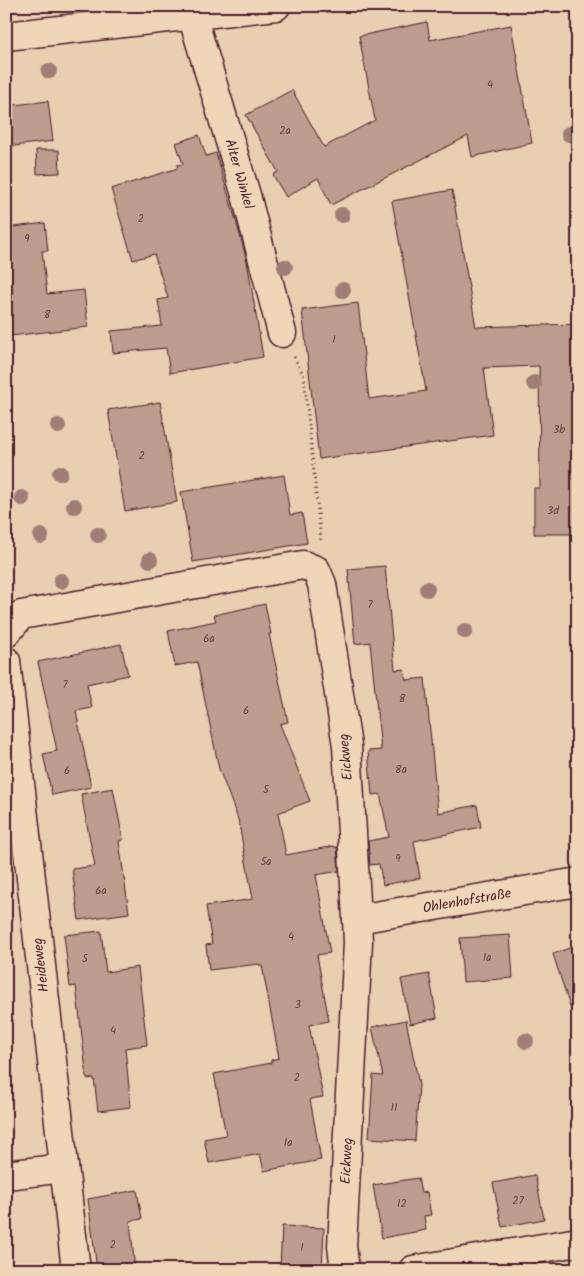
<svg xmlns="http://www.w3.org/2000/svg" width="584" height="1276" font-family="Kalam,sans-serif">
<rect width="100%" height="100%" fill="#e9cfb2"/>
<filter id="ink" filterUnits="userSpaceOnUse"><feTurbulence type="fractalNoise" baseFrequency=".02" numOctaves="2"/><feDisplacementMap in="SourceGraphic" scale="10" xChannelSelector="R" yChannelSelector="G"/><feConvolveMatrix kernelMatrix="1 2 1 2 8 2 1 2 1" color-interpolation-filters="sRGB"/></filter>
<g filter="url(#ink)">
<!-- building -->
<g fill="#bd9d8d" stroke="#4a1f2b">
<path d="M427,22L430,40L511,25L532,143L472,157L468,136L331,205L318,178L286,197L273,175L278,172L246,115L292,90L324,147L375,120L359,36Z"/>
<path d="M48,101L53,141L6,147V106Z"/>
<path d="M199,135L206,156L216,153L238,228L247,261L263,357L170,373L166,348L113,353L111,331L162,326L158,300L168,298L154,254L133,260L111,189L178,168L177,165L183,164L176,143Z"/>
<path d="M36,150H59L60,173L37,174Z"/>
<path d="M452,190L476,327L578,324V534H534V488H540L539,366L484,368L493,435L319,459L302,310L358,303L369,399L426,391L392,201Z"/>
<path d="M45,223L48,251H42L47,294L84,290L88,327L10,336L6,302V228Z"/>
<path d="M160,402L177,502L125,511L108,410Z"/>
<path d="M284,475L290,515L302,513L307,543L193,562L181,492Z"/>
<path d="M385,566L395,670L404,669L406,680L425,678L438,813L477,805L481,827L414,841L420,878L383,885L379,864L370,865L368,841L389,837L380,794L372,795L368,751L381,750L370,642L355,644L348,569Z"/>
<path d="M265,604L271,634H269L288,722L280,724L310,801L278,813L286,855L334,846V847H337L339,871L316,875L330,953L317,955L329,1021L309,1025L323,1097L310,1099L321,1160L264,1171L260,1154L209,1163L204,1139L226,1135L214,1074L271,1063V1060L279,1058L262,965L260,966L259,964L209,970L206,945L212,944L206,906L253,899L238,819L219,769L197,662L175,666L168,631L216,621L214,615Z"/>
<path d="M121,644L128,675L87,684L92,708L76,711L91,787L52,795L43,754L57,751L38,662Z"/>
<path d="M113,788L123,840L119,841L129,913L79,920L72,869L95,866L81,794Z"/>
<path d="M101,931L106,972L138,967L147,1045L125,1048L131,1107L98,1111L94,1078L87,1079L76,986L70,987L64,935Z"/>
<path d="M510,935L513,978L463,982L460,938Z"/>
<path d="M578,945V1015L573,1016L553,954Z"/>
<path d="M429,974L437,1018L410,1024L401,979Z"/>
<path d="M406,1020L419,1085L415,1141L369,1138L373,1075L383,1076L372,1027Z"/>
<path d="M535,1175L544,1219L502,1227L493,1183Z"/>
<path d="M418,1178L421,1193L427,1192L431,1215L424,1216L426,1230L382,1238L373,1185Z"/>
<path d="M137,1190L142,1219L130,1221L135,1270H97L88,1199Z"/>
<path d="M282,1226L324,1228L322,1270L280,1269Z"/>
</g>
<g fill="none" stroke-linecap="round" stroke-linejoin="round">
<defs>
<g id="minor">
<path d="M192,15L246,195L282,333"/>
<path d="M6,633L21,615L303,565L316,570L322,584L347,746L357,919L358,942L342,1246L345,1270"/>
<path d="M6,661L76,1270"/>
<path d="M357,919L578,882"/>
<path d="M6,1175L64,1168"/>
<path d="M413,1270L578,1242"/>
</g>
<path id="tertiary" d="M6,36L276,6"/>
</defs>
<!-- minor casing -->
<use href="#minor" stroke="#4a1f2b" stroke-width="31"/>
<!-- tertiary casing -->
<use href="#tertiary" stroke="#4a1f2b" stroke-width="31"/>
<!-- path -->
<path stroke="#4a1f2b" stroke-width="3" stroke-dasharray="1 4" stroke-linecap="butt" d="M294,357L304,376L321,542"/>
<!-- minor -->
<use href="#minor" stroke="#f0d6b8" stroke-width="28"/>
<!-- tertiary -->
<use href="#tertiary" stroke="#f0d6b8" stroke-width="28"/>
</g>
<!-- trees -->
<g fill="#a07e74">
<circle cx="49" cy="71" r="8"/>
<circle cx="569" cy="134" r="8"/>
<circle cx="342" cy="215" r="8"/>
<circle cx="285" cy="267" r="8"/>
<circle cx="343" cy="290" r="8"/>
<circle cx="534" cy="383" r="8"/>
<circle cx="58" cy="426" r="8"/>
<circle cx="60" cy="473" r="8"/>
<circle cx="22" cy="498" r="8"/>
<circle cx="74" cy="506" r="8"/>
<circle cx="98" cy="535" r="8"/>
<circle cx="41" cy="536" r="8"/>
<circle cx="150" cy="560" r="8"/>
<circle cx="61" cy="581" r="8"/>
<circle cx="427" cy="589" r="8"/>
<circle cx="465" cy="631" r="8"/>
<circle cx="526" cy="1041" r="8"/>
</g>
</g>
<g text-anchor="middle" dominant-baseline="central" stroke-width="5" stroke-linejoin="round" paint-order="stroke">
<!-- number labels -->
<g font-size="11" fill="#673e44">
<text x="490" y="85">4</text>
<text x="285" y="131">2a</text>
<text x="141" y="219">2</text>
<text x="27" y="239">9</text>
<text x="47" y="315">8</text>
<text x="334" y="340">1</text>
<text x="559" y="430">3b</text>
<text x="142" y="456">2</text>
<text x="553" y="511">3d</text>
<text x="370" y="605">7</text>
<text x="209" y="639">6a</text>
<text x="65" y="685">7</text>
<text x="402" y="699">8</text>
<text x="246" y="711">6</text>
<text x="401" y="770">8a</text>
<text x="67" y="771">6</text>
<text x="266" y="790">5</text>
<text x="398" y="859">9</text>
<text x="266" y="862">5a</text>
<text x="101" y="891">6a</text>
<text x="291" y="937">4</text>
<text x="487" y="958">1a</text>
<text x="85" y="959">5</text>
<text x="298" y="1005">3</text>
<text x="113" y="1031">4</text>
<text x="297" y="1078">2</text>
<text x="394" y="1108">11</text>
<text x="288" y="1143">1a</text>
<text x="518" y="1201">27</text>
<text x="402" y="1204">12</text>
<text x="113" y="1245">2</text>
<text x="302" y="1248">1</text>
</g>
<!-- street labels -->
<g font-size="14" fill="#4a1f2b" stroke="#f0d6b8">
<text transform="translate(239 174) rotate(74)">Alter Winkel</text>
<text transform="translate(346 757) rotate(-95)">Eickweg</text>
<text transform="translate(467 901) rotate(-10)">Ohlenhofstraße</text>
<text transform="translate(41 965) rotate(-97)">Heideweg</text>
<text transform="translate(347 1161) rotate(-87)">Eickweg</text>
</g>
</g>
<!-- margin -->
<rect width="584" height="1276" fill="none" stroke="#f0d6b8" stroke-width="25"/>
<rect x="12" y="12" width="559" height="1251" fill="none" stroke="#4a1f2b" stroke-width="2" filter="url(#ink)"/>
</svg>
